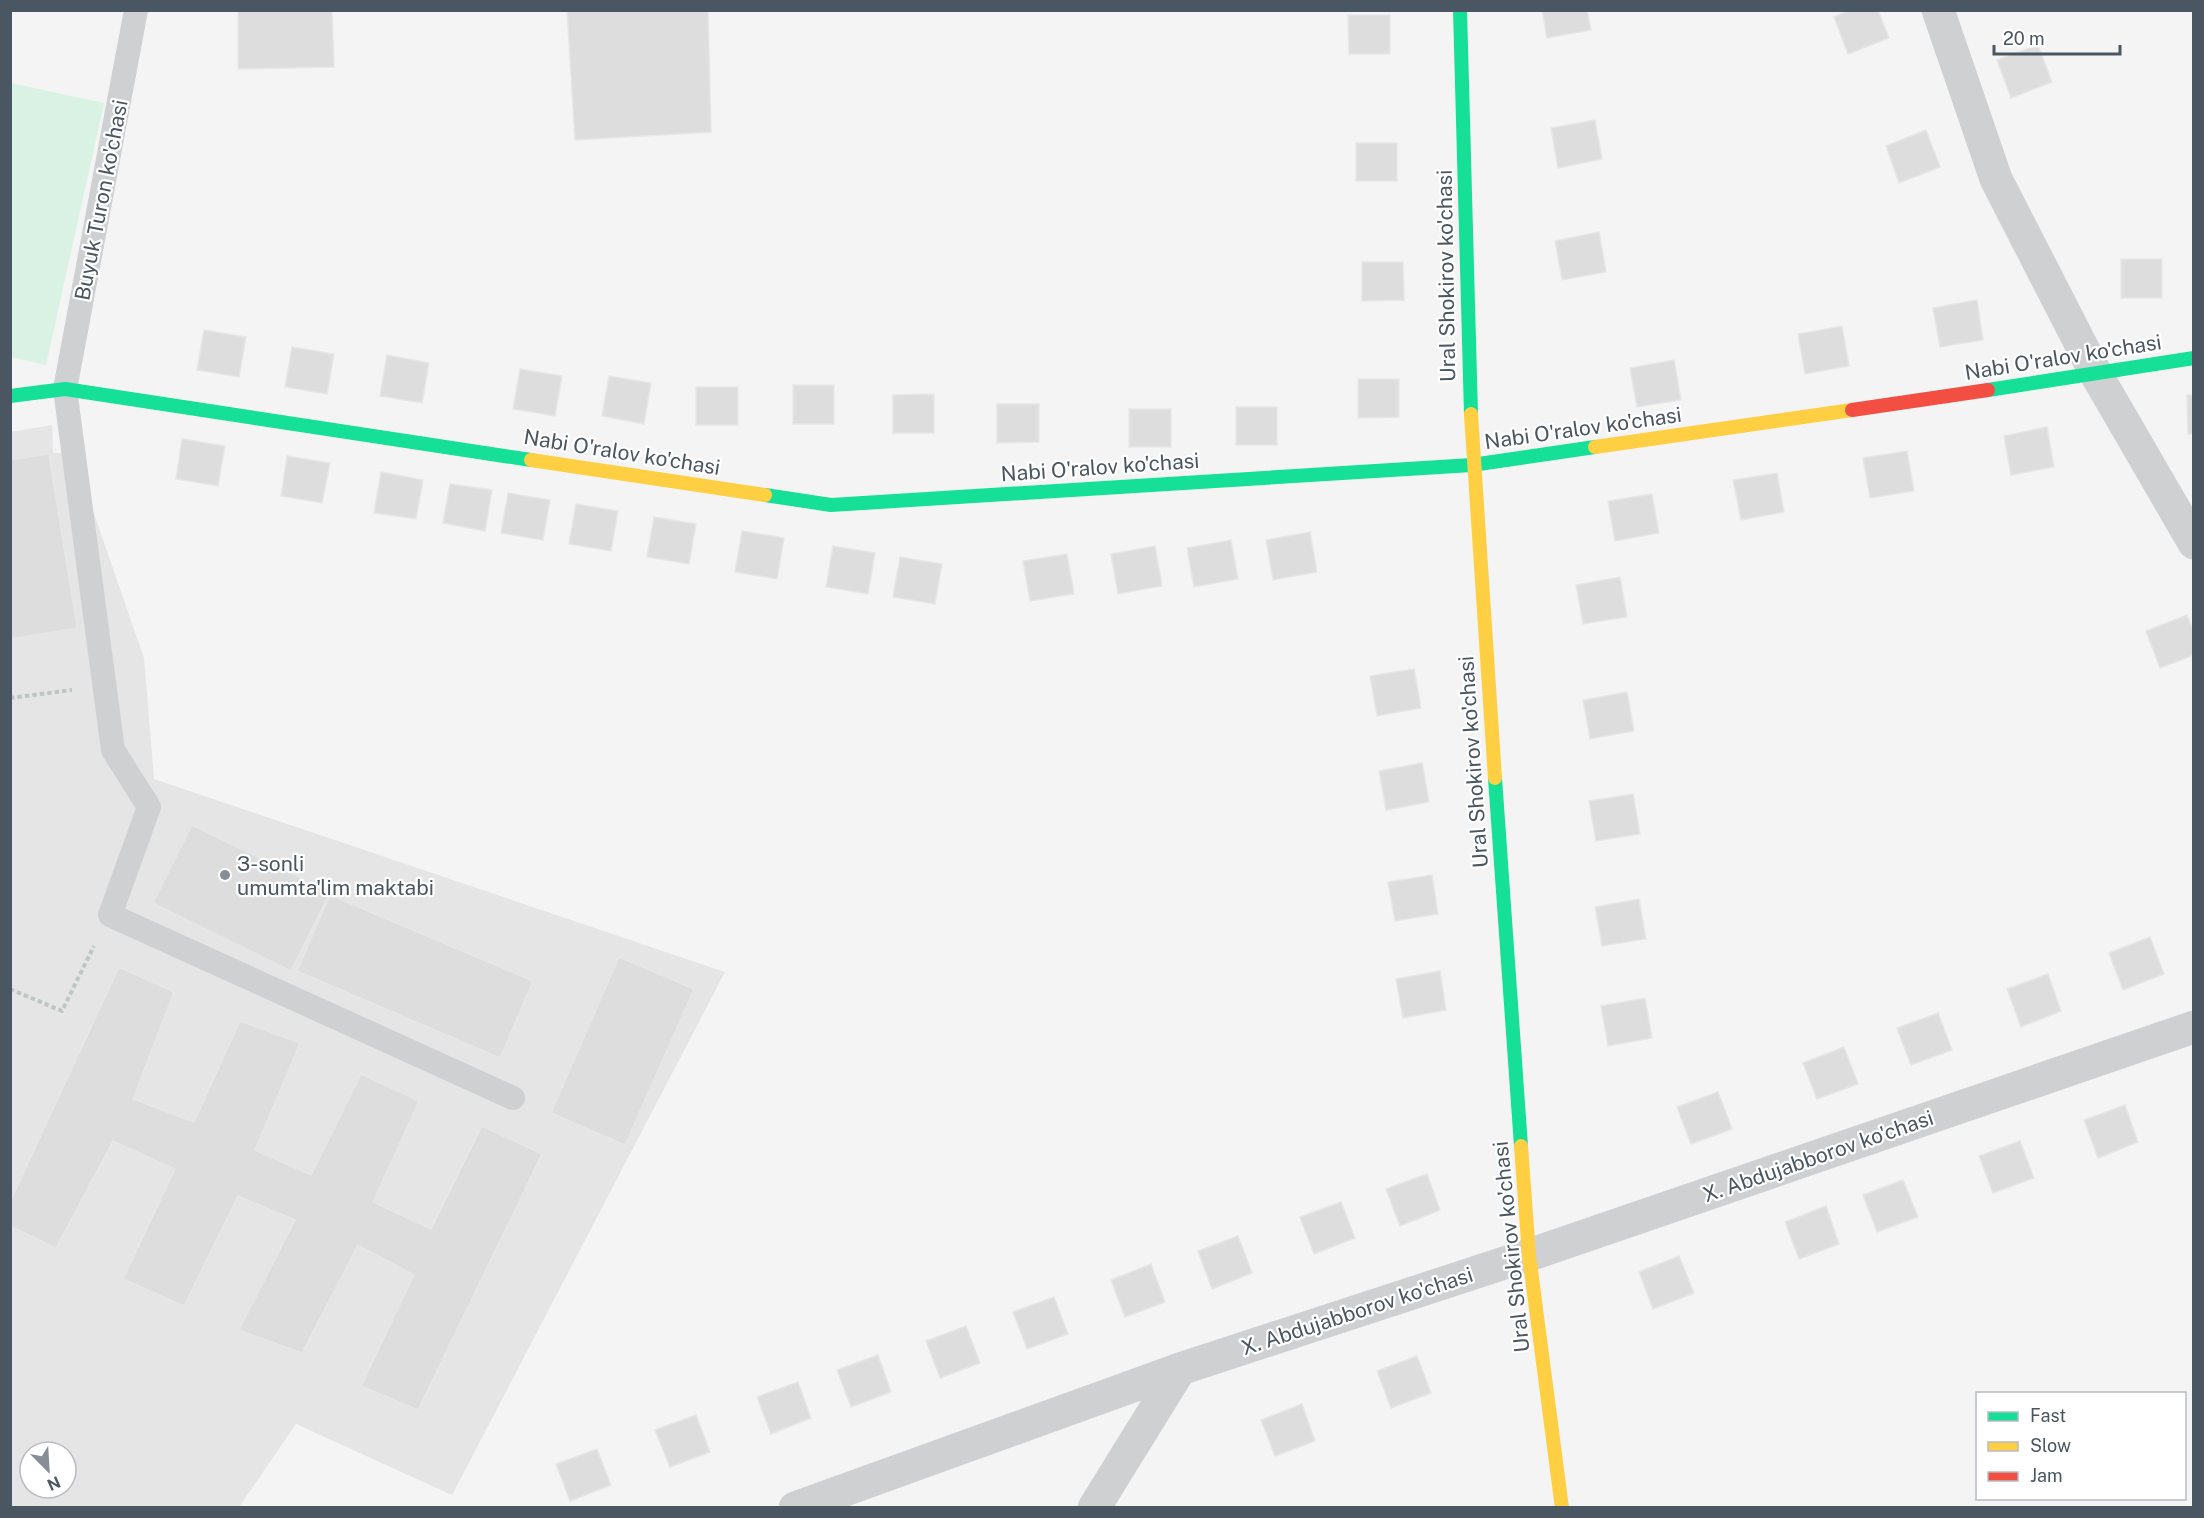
<svg xmlns="http://www.w3.org/2000/svg" width="2204" height="1518" font-family="'Public Sans',sans-serif">
<rect width="100%" height="100%" fill="#f4f4f4"/>
<!-- education -->
<path fill="#e6e5e6" fill-rule="evenodd" d="M52,425L53,453H73L144,658L154,779L725,972L452,1495L296,1424L239,1507L11,1508L10,432ZM30,1452H66V1488H30Z"/>
<!-- green -->
<path fill="#d9f2e3" d="M11,83L104,103L46,365L11,357Z"/>
<!-- building -->
<g fill="#ddddde" stroke="#e5e6e7" stroke-width="1.5">
<path d="M238,10H332L334,67L238,69Z"/>
<path d="M567,10H708L711,132L575,140Z"/>
<path d="M1542,10H1587L1591,30L1547,38Z"/>
<path d="M1850,10H1878L1889,38L1848,54L1834,17Z"/>
<path d="M1348,15H1390V54H1349Z"/>
<path d="M2038,45L2052,82L2011,98L1997,60Z"/>
<path d="M1595,120L1602,159L1558,168L1551,128Z"/>
<path d="M1926,130L1940,167L1899,183L1886,146Z"/>
<rect x="1356" y="143" width="41" height="38"/>
<path d="M1599,232L1606,272L1562,280L1555,241Z"/>
<rect x="2121" y="259" width="41" height="39"/>
<path d="M1362,262H1403L1404,300L1362,301Z"/>
<path d="M1977,300L1983,340L1940,347L1933,308Z"/>
<path d="M1842,326L1849,366L1805,374L1798,334Z"/>
<path d="M204,330L246,337L239,377L197,370Z"/>
<path d="M292,347L334,354L327,394L285,387Z"/>
<path d="M387,355L429,363L422,403L380,396Z"/>
<path d="M1674,360L1681,400L1637,407L1630,368Z"/>
<path d="M520,369L562,376L555,416L513,409Z"/>
<path d="M609,376L651,383L644,424L602,416Z"/>
<path d="M1358,379H1399V417L1358,418Z"/>
<rect x="793" y="385" width="41" height="39"/>
<rect x="696" y="387" width="42" height="38"/>
<path d="M934,394V433H893V395Z"/>
<path d="M2187,395H2194V434H2188Z"/>
<path d="M997,404H1039V442L997,443Z"/>
<rect x="1236" y="407" width="41" height="38"/>
<rect x="1129" y="409" width="42" height="38"/>
<path d="M2047,427L2054,467L2011,475L2004,436Z"/>
<path d="M182,439L225,446L218,486L176,479Z"/>
<path d="M1907,451L1914,491L1870,498L1863,458Z"/>
<path d="M49,454L77,628L10,639V460Z"/>
<path d="M287,456L330,463L322,503L281,496Z"/>
<path d="M381,472L423,480L416,519L374,513Z"/>
<path d="M1777,473L1784,512L1741,520L1733,480Z"/>
<path d="M450,484L492,490L485,531L443,523Z"/>
<path d="M508,493L550,500L543,540L501,533Z"/>
<path d="M1652,494L1659,533L1615,541L1608,501Z"/>
<path d="M576,504L618,511L611,551L569,544Z"/>
<path d="M654,517L696,524L689,564L647,557Z"/>
<path d="M742,531L784,538L777,579L735,572Z"/>
<path d="M1310,532L1317,572L1273,580L1266,540Z"/>
<path d="M1231,540L1238,579L1194,587L1187,548Z"/>
<path d="M833,546L875,553L868,594L826,587Z"/>
<path d="M1155,546L1162,586L1118,594L1111,554Z"/>
<path d="M1067,554L1074,594L1030,601L1023,561Z"/>
<path d="M900,557L942,564L935,604L893,597Z"/>
<path d="M1620,577L1627,617L1583,624L1576,585Z"/>
<path d="M2187,615L2194,633V655L2160,668L2146,631Z"/>
<path d="M1414,669L1421,708L1377,716L1370,676Z"/>
<path d="M1627,692L1634,731L1590,739L1583,700Z"/>
<path d="M1422,763L1429,802L1386,810L1379,771Z"/>
<path d="M1633,794L1640,834L1596,841L1589,801Z"/>
<path d="M192,825L330,892L291,971L153,903Z"/>
<path d="M1432,875L1438,914L1395,921L1388,882Z"/>
<path d="M330,895L533,981L500,1058L297,971Z"/>
<path d="M1639,899L1646,939L1602,946L1595,907Z"/>
<path d="M2150,937L2164,974L2123,990L2109,953Z"/>
<path d="M619,957L694,989L625,1145L551,1113Z"/>
<path d="M119,967L174,992L133,1099L194,1122L240,1021L300,1043L255,1150L311,1175L361,1074L419,1101L373,1202L431,1229L482,1126L542,1154L418,1410L361,1386L414,1275L358,1245L302,1353L239,1330L295,1220L238,1196L184,1306L123,1279L175,1169L113,1141L56,1248L10,1226V1202Z"/>
<path d="M1440,971L1446,1010L1403,1018L1396,979Z"/>
<path d="M2048,974L2061,1011L2021,1027L2007,989Z"/>
<path d="M1645,998L1652,1038L1608,1046L1601,1006Z"/>
<path d="M1938,1013L1952,1050L1911,1065L1897,1028Z"/>
<path d="M1844,1047L1858,1084L1817,1099L1803,1063Z"/>
<path d="M1718,1092L1732,1129L1691,1144L1677,1107Z"/>
<path d="M2125,1105L2138,1142L2098,1158L2084,1120Z"/>
<path d="M2020,1141L2034,1178L1993,1193L1979,1156Z"/>
<path d="M1427,1174L1440,1210L1400,1226L1386,1189Z"/>
<path d="M1903,1180L1918,1217L1877,1232L1863,1195Z"/>
<path d="M1341,1202L1355,1238L1314,1254L1300,1217Z"/>
<path d="M1826,1206L1839,1244L1799,1259L1785,1222Z"/>
<path d="M1238,1236L1252,1273L1212,1289L1198,1251Z"/>
<path d="M1679,1256L1694,1293L1653,1309L1639,1272Z"/>
<path d="M1151,1264L1165,1302L1125,1317L1111,1280Z"/>
<path d="M1054,1297L1068,1334L1027,1349L1013,1312Z"/>
<path d="M966,1326L980,1363L940,1378L926,1341Z"/>
<path d="M878,1355L891,1392L851,1407L837,1370Z"/>
<path d="M1417,1356L1431,1393L1391,1408L1377,1371Z"/>
<path d="M798,1382L811,1418L771,1434L757,1397Z"/>
<path d="M1302,1404L1315,1441L1275,1456L1261,1420Z"/>
<path d="M696,1415L710,1452L670,1467L655,1430Z"/>
<path d="M597,1449L611,1485L570,1501L556,1464Z"/>
</g>
<g fill="none" stroke-linecap="round" stroke-linejoin="round">
<!-- path -->
<g stroke="#bcc7c4" stroke-width="4" stroke-dasharray="4.5 3" stroke-linecap="butt">
<path d="M10,698L72,690"/>
<path d="M10,989L62,1011L94,946"/>
</g>
<!-- lane -->
<path stroke="#ced0d2" stroke-width="24" d="M136,10L65,389L113,750L149,807L110,915L513,1098"/>
<!-- street -->
<g stroke="#ced0d2" stroke-width="33">
<path d="M1938,10L1996,179L2096,374L2194,543"/>
<path d="M795,1508L1180,1369L1529,1255L2194,1027"/>
<path d="M1094,1508L1180,1369"/>
</g>
<!-- fast -->
<g stroke="#16e098" stroke-width="14">
<path d="M1460,10L1471,414"/>
<path d="M1988,390L2194,358"/>
<path d="M10,396L65,389L531,460"/>
<path d="M765,495L831,505L1472,465L1595,447"/>
<path d="M1495,778L1521,1146"/>
</g>
<!-- slow -->
<g stroke="#ffcf43" stroke-width="14">
<path d="M1471,414L1495,778"/>
<path d="M1595,447L1852,410"/>
<path d="M531,460L765,495"/>
<path d="M1521,1146L1529,1255L1562,1508"/>
</g>
<!-- jam -->
<path stroke="#f24e42" stroke-width="14" d="M1852,410L1988,390"/>
</g>
<!-- markers -->
<circle fill="#868d94" stroke="#fff" stroke-width="2" cx="225" cy="875" r="6"/>
<g text-anchor="middle" dominant-baseline="central" stroke-width="4.5" stroke-linejoin="round" paint-order="stroke">
<!-- street labels -->
<g font-size="21" fill="#4a5661" stroke="#fff">
<text transform="translate(101 200) rotate(-79)">Buyuk Turon ko'chasi</text>
<text transform="translate(1446 276) rotate(-91)">Ural Shokirov ko'chasi</text>
<text transform="translate(2063 357) rotate(-9)">Nabi O'ralov ko'chasi</text>
<text transform="translate(1583 428) rotate(-8)">Nabi O'ralov ko'chasi</text>
<text transform="translate(622 452) rotate(9)">Nabi O'ralov ko'chasi</text>
<text transform="translate(1100 467) rotate(-4)">Nabi O'ralov ko'chasi</text>
<text transform="translate(1473 762) rotate(-94)">Ural Shokirov ko'chasi</text>
<text transform="translate(1818 1156) rotate(-19)">X. Abdujabborov ko'chasi</text>
<text transform="translate(1511 1247) rotate(-96)">Ural Shokirov ko'chasi</text>
<text transform="translate(1357 1311) rotate(-18)">X. Abdujabborov ko'chasi</text>
</g>
<!-- poi labels -->
<g font-size="21" fill="#4a5661" stroke="#fff" text-anchor="start">
<text x="237" y="863">3-sonli<tspan x="237" dy="24">umumta'lim maktabi</tspan></text>
</g>
</g>
<!-- border -->
<rect width="2204" height="1518" fill="none" stroke="#4a5661" stroke-width="24"/>
<!-- legend -->
<rect x="1976" y="1392" width="210" height="108" fill="#ffffff" stroke="#b7bbc0" stroke-width="1.5"/>
<rect x="1988" y="1412" width="30" height="9" fill="#16e098" stroke="#b7bbc0" stroke-width="1.5"/>
<text x="2030" y="1422" font-size="18" fill="#4a5661">Fast</text>
<rect x="1988" y="1442" width="30" height="9" fill="#ffcf43" stroke="#b7bbc0" stroke-width="1.5"/>
<text x="2030" y="1452" font-size="18" fill="#4a5661">Slow</text>
<rect x="1988" y="1472" width="30" height="9" fill="#f24e42" stroke="#b7bbc0" stroke-width="1.5"/>
<text x="2030" y="1482" font-size="18" fill="#4a5661">Jam</text>
<!-- north arrow -->
<g transform="translate(48 1470) rotate(156)"><circle r="28" fill="#ffffff" stroke="#b7bbc0" stroke-width="1.5"/>
<path d="M0-4.5L10 22L0 15L-10 22Z" fill="#868d94"/>
<text y="-9" font-size="16" font-weight="bold" text-anchor="middle" fill="#4a5661">N</text>
</g>
<!-- scale -->
<path d="M1994 45v9h126v-9" fill="none" stroke="#4a5661" stroke-width="3"/>
<text x="2003" y="45" font-size="18" fill="#4a5661" stroke="#ffffff" stroke-width="4.5" paint-order="stroke">20 m</text>
</svg>
